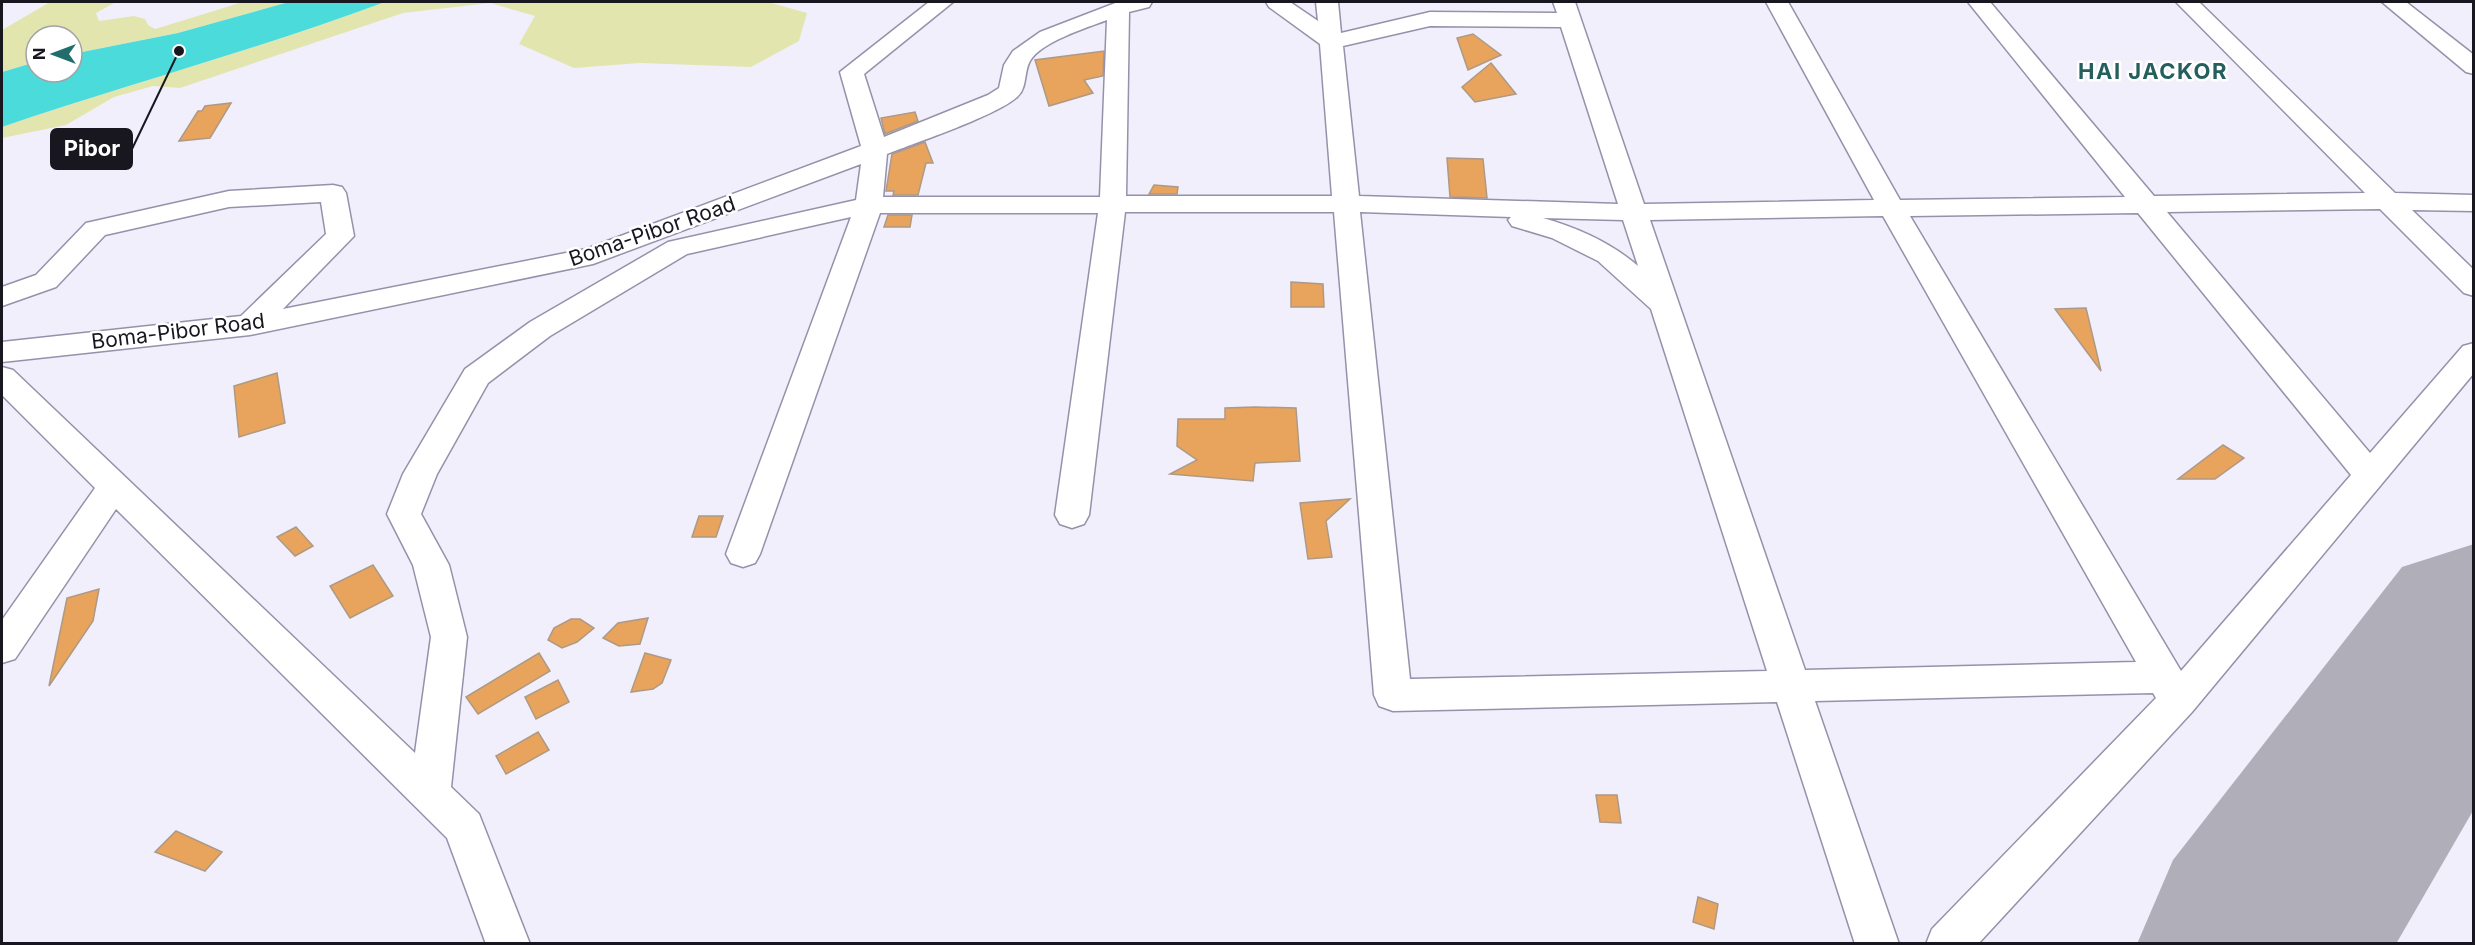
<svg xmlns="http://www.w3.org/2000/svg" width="2475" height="945" font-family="Inter,sans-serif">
<rect width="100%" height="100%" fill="#f1effb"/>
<!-- green -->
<g fill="#e2e6ae">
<path d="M50,2H116L96,13L99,21L134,16L145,19L148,25L155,29L243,2H289L178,33L72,54V36H36V62L2,72V30Z"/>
<path d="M385,2H768L807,13L799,41L751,67L640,63L574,68L519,44L535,16L490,3L403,13L180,88L153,86L114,97L66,125L2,138V127C129,84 259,49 385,2Z"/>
</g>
<!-- water -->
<path fill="#4cdbdb" d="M289,2H385C259,49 129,84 2,127V72L36,62V72H72V54L178,33Z"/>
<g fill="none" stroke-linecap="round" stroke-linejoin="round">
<!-- runway -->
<path fill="#b0aeb9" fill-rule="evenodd" d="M2474,544V809L2396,944H2137L2173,860L2402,567Z"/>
</g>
<!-- building -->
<g fill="#e8a45c" stroke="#ad9985" stroke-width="1.5">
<path d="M1473,34L1501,55L1468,70L1457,38Z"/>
<path d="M1104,51L1103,76L1084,80L1093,93L1049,106L1035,60Z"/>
<path d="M1491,63L1516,94L1475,102L1462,87Z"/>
<path d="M231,103L210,138L179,141L198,111H202L205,106Z"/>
<path d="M915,112L918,121L885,134L881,118Z"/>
<path d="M925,142L933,163H926L918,195H893L894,191H886L892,154Z"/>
<path d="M1447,158L1483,159L1487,198L1450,197Z"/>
<path d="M1154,185L1178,187L1177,194H1149Z"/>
<path d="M888,215H912L910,227H884Z"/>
<path d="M1291,282L1323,284L1324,307H1291Z"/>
<path d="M2086,308L2101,371L2055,309Z"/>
<path d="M277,373L285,423L239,437L234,386Z"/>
<path d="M1255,407L1296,408L1300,461L1255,463L1253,481L1170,474L1197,460L1177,446L1178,419H1225V408Z"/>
<path d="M2223,445L2244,458L2215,479H2178Z"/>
<path d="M1350,499L1326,521L1332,557L1308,559L1300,503Z"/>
<path d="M699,516H723L716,537H692Z"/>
<path d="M296,527L313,546L295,556L277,537Z"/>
<path d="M373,565L393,596L350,618L330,586Z"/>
<path d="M99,589L93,621L49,686L67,598Z"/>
<path d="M648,618L640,644L619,646L603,638L618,623Z"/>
<path d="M571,619H580L594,628L577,642L562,648L548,640L554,628Z"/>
<path d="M539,653L550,671L478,714L466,697Z"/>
<path d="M645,653L671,660L662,683L653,689L631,692Z"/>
<path d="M558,680L569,702L536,719L525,697Z"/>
<path d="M538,732L549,750L506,774L496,756Z"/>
<path d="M1596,795H1617L1621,823L1600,822Z"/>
<path d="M176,831L222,852L205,871L155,852Z"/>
<path d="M1698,897L1718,904L1714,929L1693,922Z"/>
</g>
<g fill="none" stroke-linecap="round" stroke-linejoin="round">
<defs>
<g id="minor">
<path d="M929,2H953L864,74L884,137L988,95L999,88L1004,65L1013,51L1040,32L1118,2H1152L1149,7L1129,12L1126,196H1332L1320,44L1269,7L1266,2H1290L1318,21L1316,2H1338L1341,33L1430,12L1557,13L1553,2H1575L1644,204L1874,200L1766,2H1788L1900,200L2125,197L1968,2H1990L2154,196L2365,193L2176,2H2199L2395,193L2474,195V211L2412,210L2474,270V296L2464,293L2380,209L2167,212L2370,453L2463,346L2474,343V373L2192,712L1978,944H1926L1932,929L2156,698L2153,693L1815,701L1899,944H1855L1777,702L1393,711L1379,706L1374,695L1334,212H1125L1089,515L1084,524L1072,528L1060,524L1055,515L1098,213H880L760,554L755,563L743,567L731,563L726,554L851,217L687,254L550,336L488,383L437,474L421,514L449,565L467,637L451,787L479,814L530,944H486L447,838L116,509L15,659L2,663V620L95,488L2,395V367L13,370L415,753L431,637L413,565L387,514L403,474L465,369L530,322L668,242L856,200L861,164L593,264L250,335L2,362V342L241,316L326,234L321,202L229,207L105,235L56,287L2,306V287L36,275L86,223L229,191L333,185L342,187L346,193L354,236L283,309L586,249L861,146L840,72ZM1107,20L1100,197H883L887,154C915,143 1001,114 1018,96C1027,88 1024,71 1030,61C1041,42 1086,28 1107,20ZM1430,26L1561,27L1618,204L1359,196L1343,46ZM1360,212L1511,217L1508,220L1512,226L1552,238L1598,261L1651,309L1767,671L1410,679ZM2138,213L2351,475L2181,671L1910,216ZM1883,216L2136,662L1805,670L1650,220ZM1543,218L1623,220L1638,266C1610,242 1578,228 1543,218Z"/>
<path d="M2382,2H2406L2474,55V74L2466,72Z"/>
</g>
</defs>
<!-- minor casing -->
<use href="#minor" stroke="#9691aa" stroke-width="3"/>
<!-- minor -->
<use href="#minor" fill="#fff" fill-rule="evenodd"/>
</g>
<g text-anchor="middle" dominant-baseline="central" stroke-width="5" stroke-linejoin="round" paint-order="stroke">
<!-- street labels -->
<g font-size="21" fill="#181720" stroke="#fff">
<text transform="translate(652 231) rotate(-19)">Boma-Pibor Road</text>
<text transform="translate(178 331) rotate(-7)">Boma-Pibor Road</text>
</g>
<!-- far-district labels -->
<g font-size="22" font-weight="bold" letter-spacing="1.5" fill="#245f5e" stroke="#fff">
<text x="2153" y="71">HAI JACKOR</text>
</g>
</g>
<!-- callouts -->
<path fill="none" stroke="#181720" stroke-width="2" d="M179 51L132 149"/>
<circle fill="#181720" stroke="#fff" stroke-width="2" cx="179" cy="51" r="6"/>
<rect fill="#181720" stroke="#181720" stroke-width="2" x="51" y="129" width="81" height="40" rx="6"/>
<g font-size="22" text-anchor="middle" font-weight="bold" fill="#fff">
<text x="92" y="156">Pibor</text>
</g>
<!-- border -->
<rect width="2475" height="945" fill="none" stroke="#181720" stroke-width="6"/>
<!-- north arrow -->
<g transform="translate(54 54) rotate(270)"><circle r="28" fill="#ffffff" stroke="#a3a2a6" stroke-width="1.5"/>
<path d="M0-4.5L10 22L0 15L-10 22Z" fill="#216d6c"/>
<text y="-9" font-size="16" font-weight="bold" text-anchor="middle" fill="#181720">N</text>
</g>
</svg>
